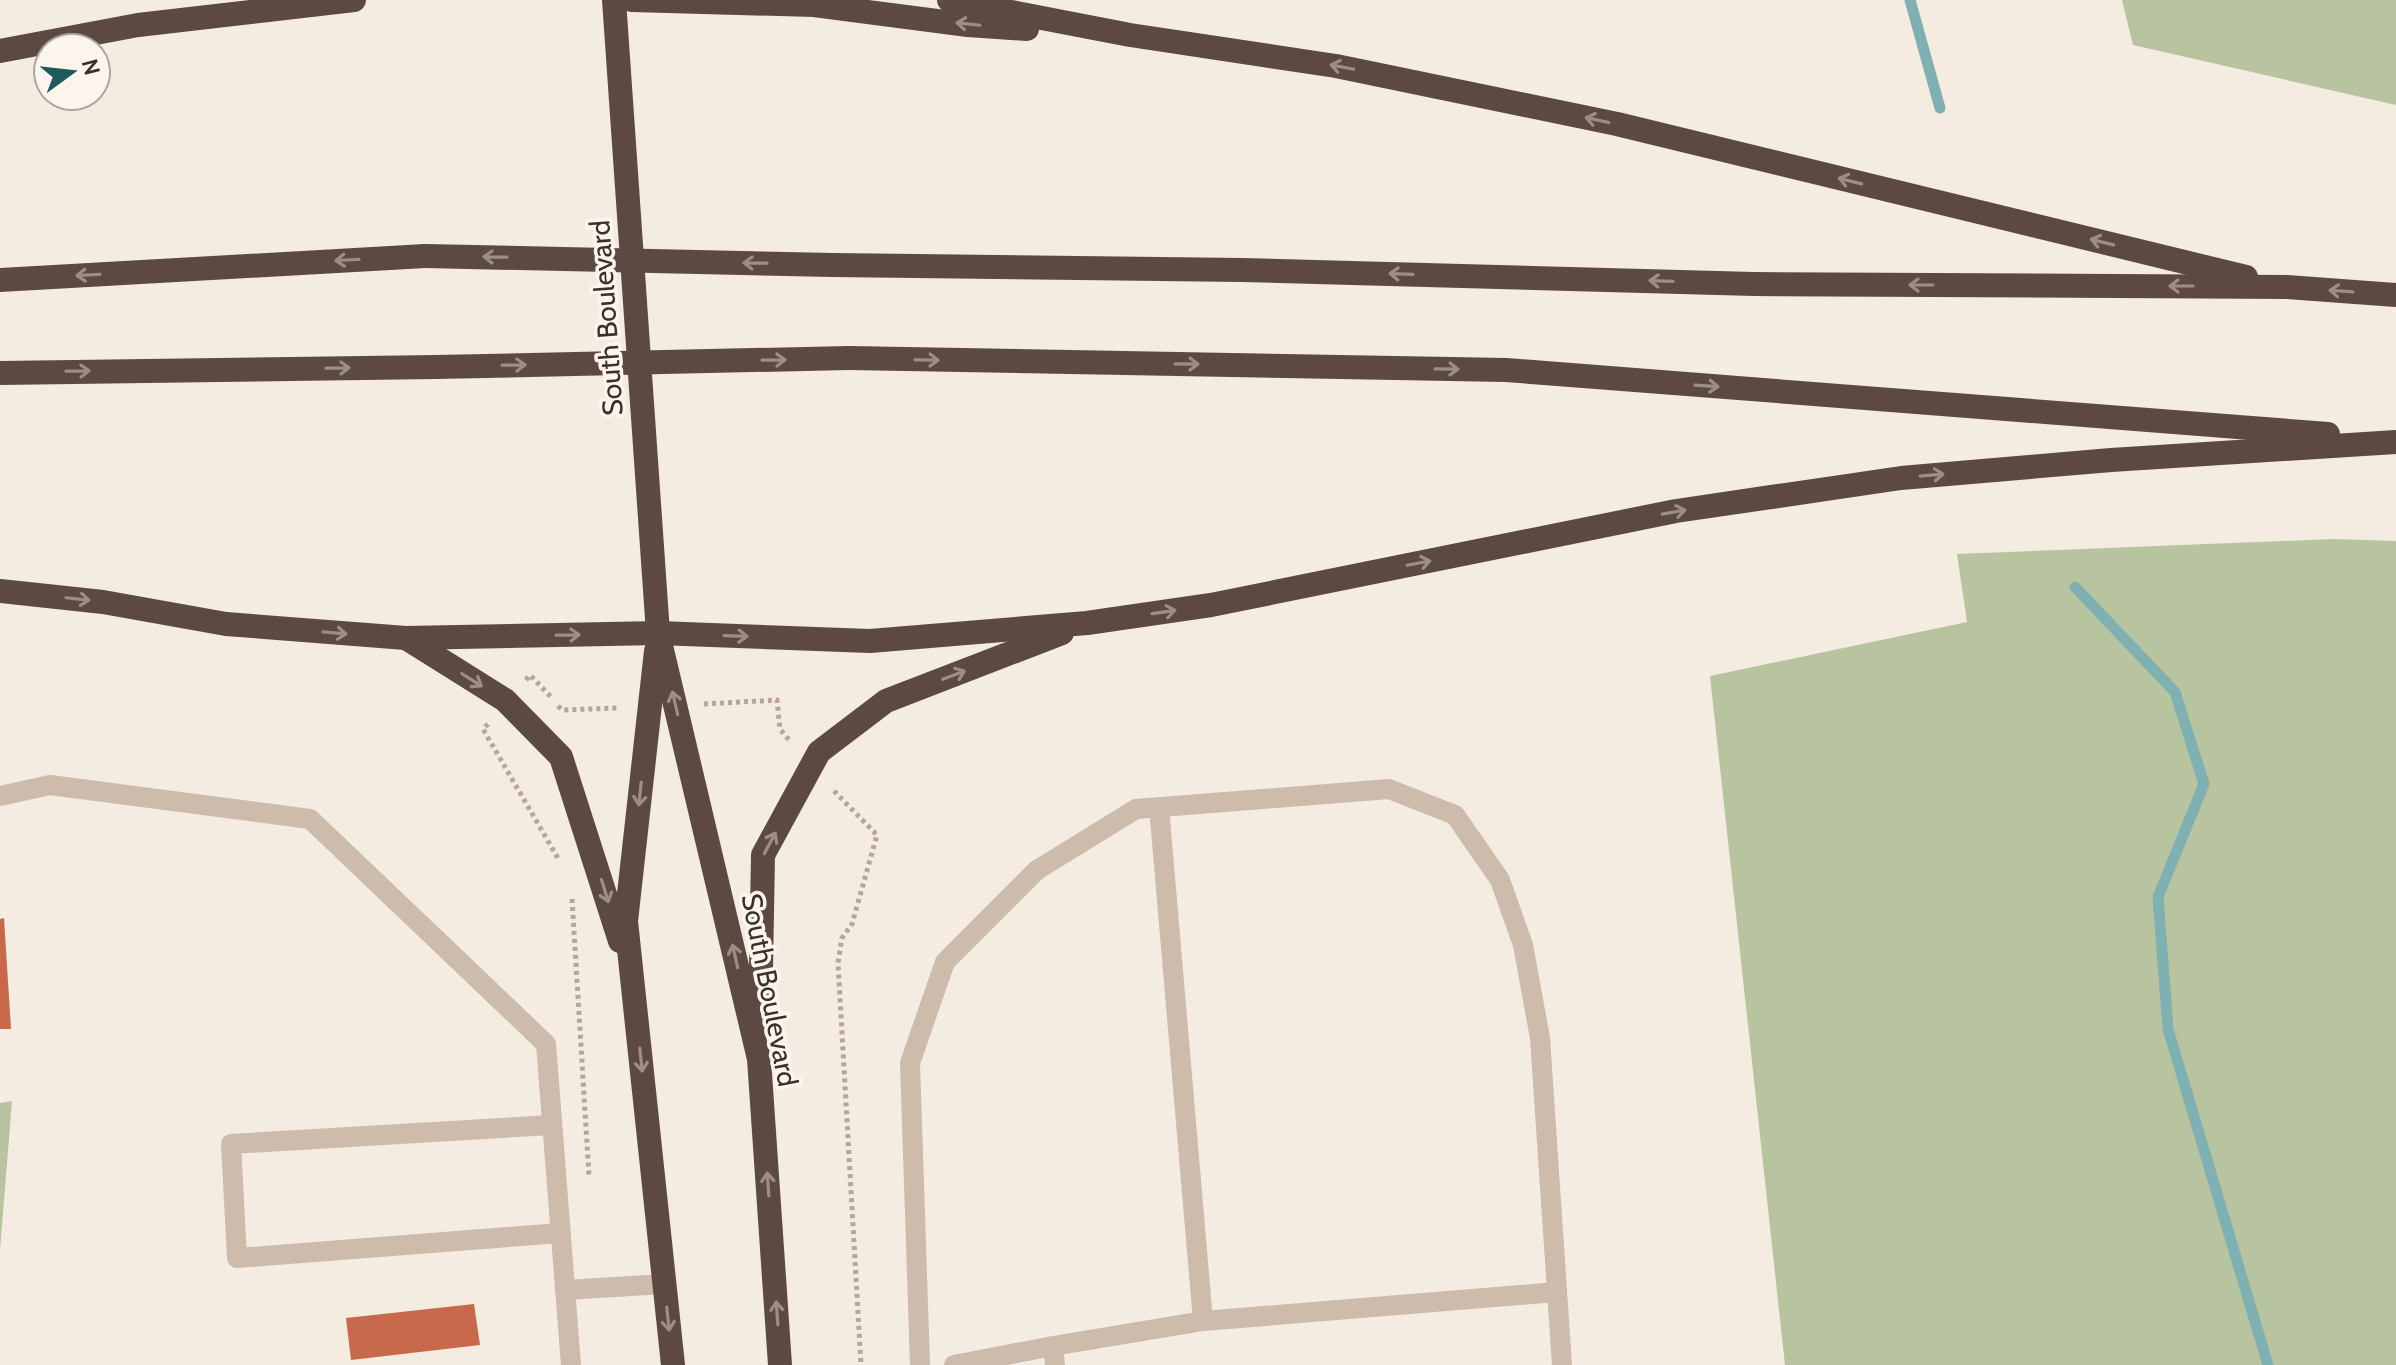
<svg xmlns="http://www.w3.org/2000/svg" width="2396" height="1365" font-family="Cabin,sans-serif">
<rect width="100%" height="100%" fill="#f4ebe1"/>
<!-- green -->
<g fill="#b8c4a0">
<path d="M2122,0H2396V105L2133,45Z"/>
<path d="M2334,539L2396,541V1365H1785L1710,676L1967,622L1957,554Z"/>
<path d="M12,1101L0,1250V1103Z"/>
</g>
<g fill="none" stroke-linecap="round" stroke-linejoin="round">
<!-- stream -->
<g stroke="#7fb0b2" stroke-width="11">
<path d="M1910,0L1940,108"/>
<path d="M2075,587L2175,692L2204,784L2158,897L2168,1029L2268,1365"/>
</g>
</g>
<!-- building -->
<g fill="#c8694b">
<path d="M4,918L11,1029H0V919Z"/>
<path d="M474,1304L480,1345L351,1360L346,1318Z"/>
</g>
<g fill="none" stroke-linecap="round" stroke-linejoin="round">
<!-- path -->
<g stroke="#b9a596" stroke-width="5" stroke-dasharray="4 4" stroke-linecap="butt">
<path d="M526,680L530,675L552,698"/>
<path d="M704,704L777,700L780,729L790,741"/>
<path d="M558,706L562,710L618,708"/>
<path d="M488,724L483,729L559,860"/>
<path d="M834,791L877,835L852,924L842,938L838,963L861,1365"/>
<path d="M572,899L589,1176"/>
</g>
<!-- lane -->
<g stroke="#cdbbac" stroke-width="20">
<path d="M0,796L50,785L310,819L546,1044L571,1365"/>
<path d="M1159,807L1203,1321"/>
<path d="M552,1125L231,1144L237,1258L560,1233"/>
<path d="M565,1290L664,1284"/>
<path d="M1053,1346L1203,1321L1557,1292"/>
<path d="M920,1365L910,1063L945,962L1037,870L1136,809L1389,789L1455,815L1500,880L1523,945L1540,1038L1562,1365"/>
<path d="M954,1365L1053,1346L1055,1365"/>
</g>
<!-- highway -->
<g stroke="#5c4a42" stroke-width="24">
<path d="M614,0L658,633L759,1059L780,1365"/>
<path d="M632,0L814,5L968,25L1027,29"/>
<path d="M949,0L1130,35L1336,66L1617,124L2246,277"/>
<path d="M0,51L138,25L354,0"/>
<path d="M833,265L1242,270L1754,284L2287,287L2396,295"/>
<path d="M0,280L425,256"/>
<path d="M849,358L1506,370L2328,434"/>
<path d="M0,373L436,367"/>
<path d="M0,591L103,602L226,624L406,638L658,633L870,641L1087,623L1211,605L1676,511L1901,478L2111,460L2396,442"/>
<path d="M406,638L505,700L561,757L620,941"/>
<path d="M656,651L626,921L673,1365"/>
<path d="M760,1024L763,855L819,752L886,701L1062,633"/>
</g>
<!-- highway-bridge -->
<g stroke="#5c4a42" stroke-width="24">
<path d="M425,256L833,265"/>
<path d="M436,367L849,358"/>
</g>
</g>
<!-- one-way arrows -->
<defs><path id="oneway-shaft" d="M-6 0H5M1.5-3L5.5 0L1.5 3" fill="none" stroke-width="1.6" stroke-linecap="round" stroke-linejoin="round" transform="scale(2)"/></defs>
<g stroke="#9c8e87">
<use href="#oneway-shaft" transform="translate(968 24) rotate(-174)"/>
<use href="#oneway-shaft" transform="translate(1342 67) rotate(-169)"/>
<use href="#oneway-shaft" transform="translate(1597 120) rotate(-168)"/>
<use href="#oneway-shaft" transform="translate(1850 181) rotate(-166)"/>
<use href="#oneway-shaft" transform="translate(2102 242) rotate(-166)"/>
<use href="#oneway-shaft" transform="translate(495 257) rotate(-179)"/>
<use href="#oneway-shaft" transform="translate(347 260) rotate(177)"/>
<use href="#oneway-shaft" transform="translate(755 263) rotate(-179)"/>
<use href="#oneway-shaft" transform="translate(1401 274) rotate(-178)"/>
<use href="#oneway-shaft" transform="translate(88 275) rotate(177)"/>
<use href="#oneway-shaft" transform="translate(1661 281) rotate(-178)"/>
<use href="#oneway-shaft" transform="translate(1921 285) rotate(-180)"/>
<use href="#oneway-shaft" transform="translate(2181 286) rotate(-180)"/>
<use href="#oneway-shaft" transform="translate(2341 291) rotate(-176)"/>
<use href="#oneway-shaft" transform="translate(774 360) rotate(-1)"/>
<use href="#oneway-shaft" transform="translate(927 360) rotate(1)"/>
<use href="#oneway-shaft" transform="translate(1187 364) rotate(1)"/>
<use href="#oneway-shaft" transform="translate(514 365) rotate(-1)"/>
<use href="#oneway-shaft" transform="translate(338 368) rotate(-1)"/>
<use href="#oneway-shaft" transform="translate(1447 369) rotate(1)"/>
<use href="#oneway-shaft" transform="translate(78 371) rotate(-1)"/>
<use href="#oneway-shaft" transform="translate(1707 386) rotate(4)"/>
<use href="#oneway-shaft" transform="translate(1932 475) rotate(-5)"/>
<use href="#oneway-shaft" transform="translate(1674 512) rotate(-10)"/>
<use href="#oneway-shaft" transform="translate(1419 563) rotate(-11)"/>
<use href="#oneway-shaft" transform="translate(78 599) rotate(6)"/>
<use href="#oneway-shaft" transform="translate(1164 612) rotate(-8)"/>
<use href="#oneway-shaft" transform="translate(335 633) rotate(5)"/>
<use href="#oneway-shaft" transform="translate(568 635) rotate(-1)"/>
<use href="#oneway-shaft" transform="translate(736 636) rotate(2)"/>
<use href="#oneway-shaft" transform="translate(954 675) rotate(-21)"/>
<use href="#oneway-shaft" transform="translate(472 680) rotate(32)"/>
<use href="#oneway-shaft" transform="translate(675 703) rotate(-103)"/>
<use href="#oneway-shaft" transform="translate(640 794) rotate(96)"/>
<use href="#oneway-shaft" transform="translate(770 843) rotate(-62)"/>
<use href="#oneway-shaft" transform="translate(605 891) rotate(73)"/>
<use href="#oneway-shaft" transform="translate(735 956) rotate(-103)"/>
<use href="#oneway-shaft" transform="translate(641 1060) rotate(84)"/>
<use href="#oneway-shaft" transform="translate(768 1184) rotate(-94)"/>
<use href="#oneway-shaft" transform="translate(777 1313) rotate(-94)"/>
<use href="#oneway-shaft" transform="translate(668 1319) rotate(84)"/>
</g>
<g text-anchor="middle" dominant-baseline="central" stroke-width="7" stroke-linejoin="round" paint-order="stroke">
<!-- street labels -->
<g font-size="28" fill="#3b302b" stroke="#fbf5ee">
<text transform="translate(606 318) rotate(-94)">South Boulevard</text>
<text transform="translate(770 990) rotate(79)">South Boulevard</text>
</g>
</g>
<!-- north arrow -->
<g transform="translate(72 72) rotate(75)"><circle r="38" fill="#fbf5ee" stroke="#aea6a0" stroke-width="2"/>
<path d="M0-6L14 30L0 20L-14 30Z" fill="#1f5a5e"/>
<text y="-12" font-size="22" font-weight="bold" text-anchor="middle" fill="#3b302b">N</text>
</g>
</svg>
